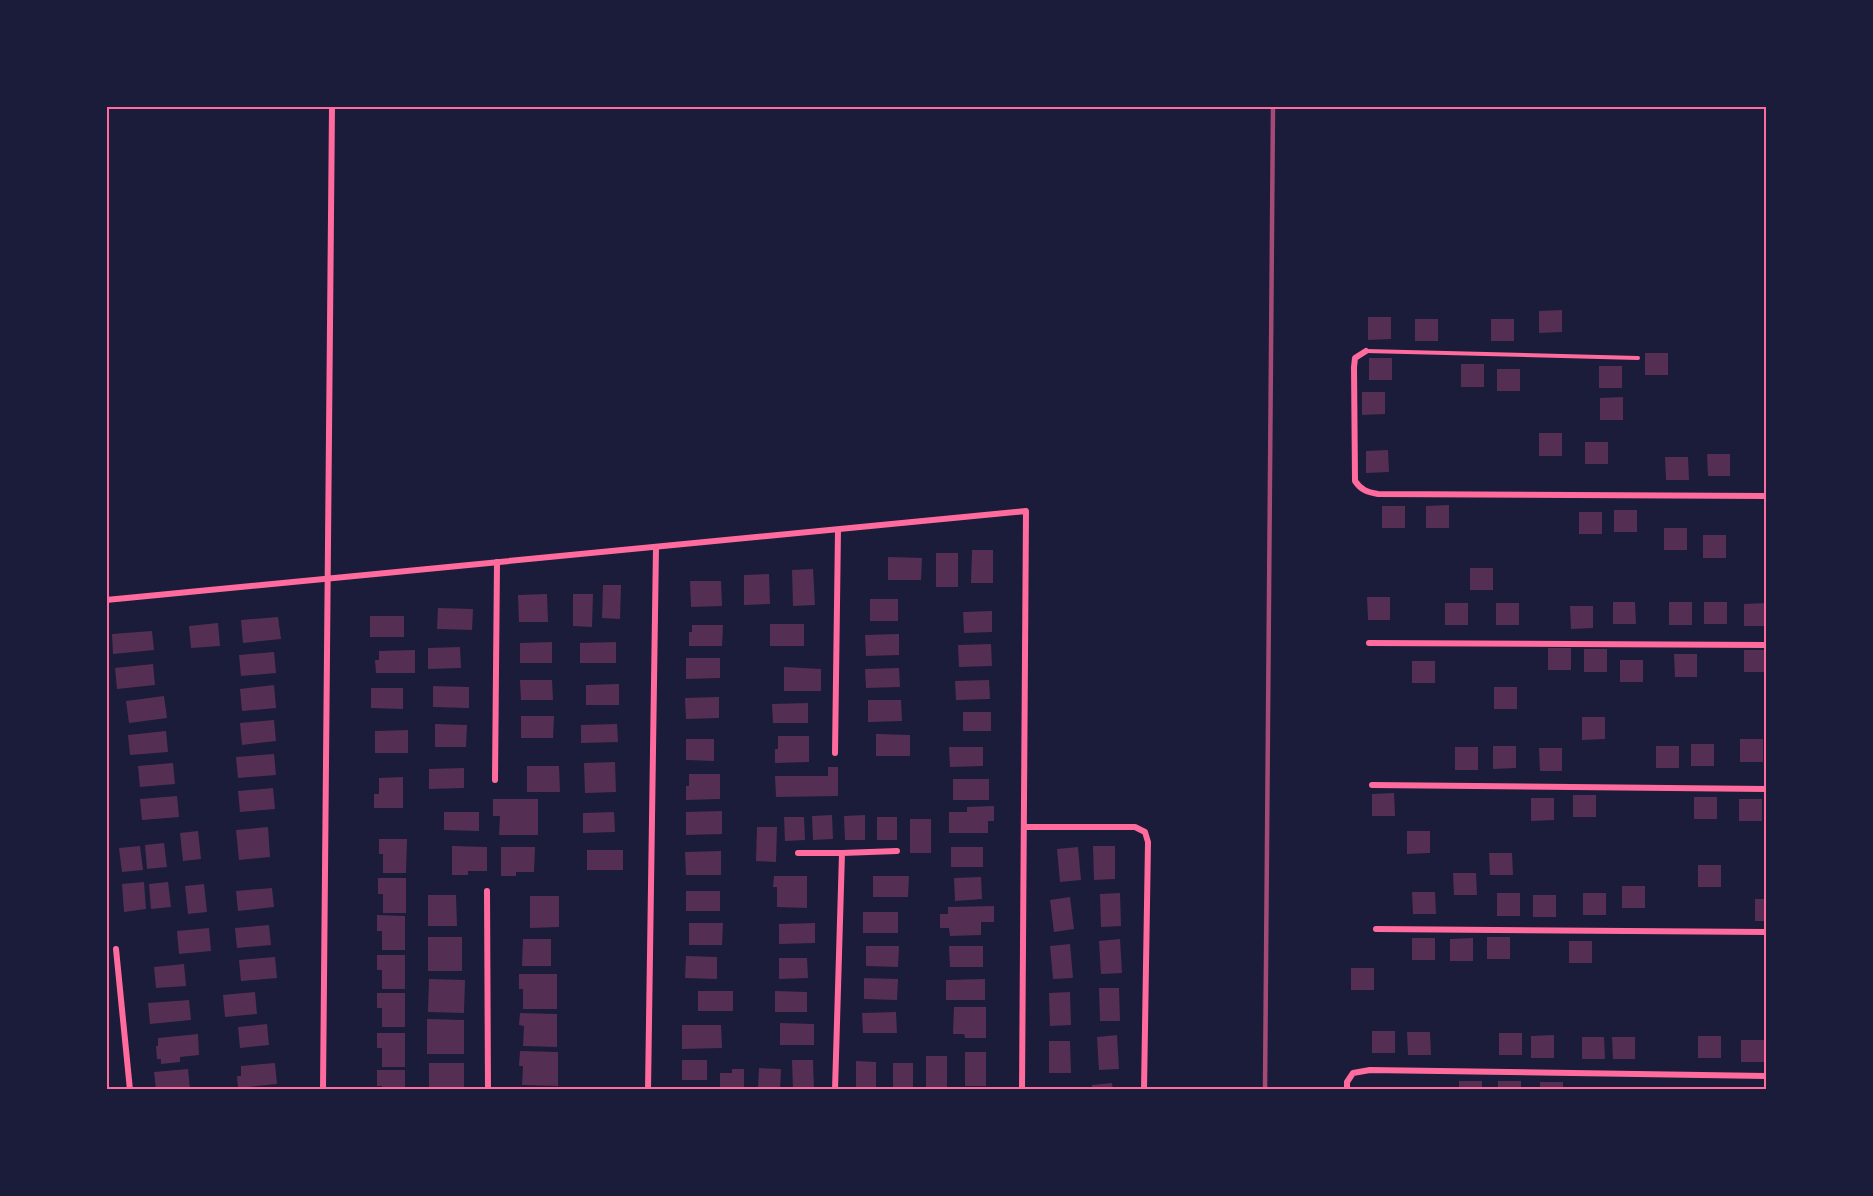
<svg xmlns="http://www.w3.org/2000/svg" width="1873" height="1196" font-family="Manrope,sans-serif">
<rect width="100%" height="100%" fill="#1b1b3a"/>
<!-- building -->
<g fill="#542f53">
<path d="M1562,310V332L1539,333V311Z"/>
<path d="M1368,317H1391V339L1368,340Z"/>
<rect x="1415" y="319" width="23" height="22"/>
<rect x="1491" y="319" width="23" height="22"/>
<rect x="1645" y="353" width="23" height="22"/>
<rect x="1369" y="358" width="23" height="22"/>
<rect x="1461" y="364" width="23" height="23"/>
<rect x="1599" y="366" width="23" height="22"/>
<rect x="1497" y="369" width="23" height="22"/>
<path d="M1362,392H1385V414L1362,415Z"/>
<path d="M1623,397V420H1600V398Z"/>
<rect x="1539" y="433" width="23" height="23"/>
<rect x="1585" y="442" width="23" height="22"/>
<path d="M1388,450L1389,472L1366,473V451Z"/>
<path d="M1707,454H1730V476H1708Z"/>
<path d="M1665,457H1688L1689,480H1666Z"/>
<path d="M1449,505V528H1426V506Z"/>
<rect x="1382" y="506" width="23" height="22"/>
<rect x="1614" y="510" width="23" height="22"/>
<rect x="1579" y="512" width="23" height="22"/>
<rect x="1664" y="528" width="23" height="22"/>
<rect x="1703" y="535" width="23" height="23"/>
<path d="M972,550H993V583H971Z"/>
<rect x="936" y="553" width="22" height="34"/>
<path d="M888,557L922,558L921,580H888Z"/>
<rect x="1470" y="568" width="23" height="22"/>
<path d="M813,569L815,605L793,606L792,570Z"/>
<path d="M769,574L770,604L744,605V575Z"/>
<path d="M690,581H721L722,606L691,607Z"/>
<path d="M603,585H621L620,619L602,618Z"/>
<path d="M547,594L548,622H519L518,595Z"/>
<path d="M573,594H593L592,627L573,626Z"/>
<path d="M1367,597H1390V620H1368Z"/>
<rect x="870" y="599" width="28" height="22"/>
<path d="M1613,602H1635L1636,624H1613Z"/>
<rect x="1669" y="602" width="23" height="23"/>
<rect x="1704" y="602" width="23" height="22"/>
<rect x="1445" y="603" width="23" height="22"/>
<rect x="1496" y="603" width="23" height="22"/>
<path d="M1766,603V626H1744V604Z"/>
<path d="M1570,606H1593V628L1571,629Z"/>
<path d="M438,608L473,609L472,630L437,629Z"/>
<path d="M992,611V632L964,633L963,612Z"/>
<rect x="370" y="616" width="34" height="21"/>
<path d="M278,617L281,639L243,643L241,620Z"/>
<path d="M218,623L220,646L191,648L189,626Z"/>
<rect x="770" y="624" width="34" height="22"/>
<path d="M692,625H723L722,646H689V632H692Z"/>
<path d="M152,631L154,650L113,654L112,634Z"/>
<path d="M899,634V655L866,656L865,635Z"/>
<path d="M552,642V663H520V643Z"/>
<path d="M616,642V663H580V643Z"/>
<path d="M991,644L992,666L959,667L958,645Z"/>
<path d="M460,647L461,668L428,669V648Z"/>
<rect x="1548" y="648" width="23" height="22"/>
<rect x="1584" y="649" width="23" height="23"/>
<path d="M415,650V673H376L375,660H379V651Z"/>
<rect x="1744" y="650" width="22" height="22"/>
<path d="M274,652L276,673L241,676L239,655Z"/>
<path d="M1674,654H1697V677H1675Z"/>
<path d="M686,658H720V678L686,679Z"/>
<rect x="1620" y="660" width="23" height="22"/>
<rect x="1412" y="661" width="23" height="22"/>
<path d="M153,664L155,685L117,689L115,668Z"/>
<path d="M784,667L821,669V691H784Z"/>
<path d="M899,668L900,687L866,688L865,669Z"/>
<path d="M520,680H552L553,700H521Z"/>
<path d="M989,680L990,699L956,700L955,681Z"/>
<path d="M619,684V705H586V685Z"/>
<path d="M274,685L276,708L242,711L240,689Z"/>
<path d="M433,686L469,687V708L433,707Z"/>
<rect x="1494" y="687" width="23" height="22"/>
<path d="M371,688H403V709L371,708Z"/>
<path d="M164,696L167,718L129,723L126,701Z"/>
<path d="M719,697V718L686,719L685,698Z"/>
<path d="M868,700H901L902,721L868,722Z"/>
<path d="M808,703V723H773L772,704Z"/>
<rect x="963" y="712" width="28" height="19"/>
<path d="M521,716H554L553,738H521Z"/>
<path d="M1582,717H1605V739L1582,740Z"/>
<path d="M274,720L276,741L242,745L240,723Z"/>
<path d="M435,724L467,725L466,747H435Z"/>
<path d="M617,724L618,742L581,743V725Z"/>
<path d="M408,730V753H375V731Z"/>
<path d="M166,731L168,752L130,755L128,735Z"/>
<path d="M876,734L910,735V756H876Z"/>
<path d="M778,736H809V762L775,763V749H778Z"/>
<path d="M686,739H714V761L686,760Z"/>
<rect x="1740" y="739" width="23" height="23"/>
<rect x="1691" y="744" width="23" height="22"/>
<path d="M1493,746H1516V768L1493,769Z"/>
<rect x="1656" y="746" width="23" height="22"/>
<path d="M949,747H983V766L950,767Z"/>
<rect x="1455" y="747" width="23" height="23"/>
<path d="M1539,748H1562V771H1540Z"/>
<path d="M274,754L276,775L238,778L236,757Z"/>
<path d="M615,762L616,792L585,793L584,763Z"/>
<path d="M173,763L175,784L140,787L138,766Z"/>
<path d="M527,766H559L560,792H527Z"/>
<path d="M828,767H838V796L776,797L775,776H828Z"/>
<path d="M464,768V788L429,789V769Z"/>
<path d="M689,774H720V799L686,800V786H689Z"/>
<path d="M403,777V808H374V794H379V778Z"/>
<rect x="953" y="779" width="36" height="21"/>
<path d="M273,788L275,809L240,812L238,791Z"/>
<path d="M1394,793L1395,816H1372V794Z"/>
<rect x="1573" y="795" width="23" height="22"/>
<path d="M177,796L179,817L142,820L140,799Z"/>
<rect x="1694" y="797" width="23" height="22"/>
<path d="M1531,798H1554V820L1531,821Z"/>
<path d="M493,799H538V835H499L500,816H493Z"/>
<rect x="1739" y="799" width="23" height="22"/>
<path d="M994,806V821H988V833H949V812H967V807Z"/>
<path d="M722,811V834L686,835V812Z"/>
<path d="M444,812H479V831L444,830Z"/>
<path d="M614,812L615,832L583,833V813Z"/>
<path d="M832,815L833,839L813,840L812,816Z"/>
<path d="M865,815V840H845L844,816Z"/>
<path d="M784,817H804L805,840L785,841Z"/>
<rect x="877" y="817" width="20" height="23"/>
<rect x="910" y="819" width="21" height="34"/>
<path d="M268,827L270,857L239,860L236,830Z"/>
<path d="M757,827H777L776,862L756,861Z"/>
<path d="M198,831L201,859L183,861L180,833Z"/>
<path d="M1407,831H1430V853L1407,854Z"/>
<path d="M379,839H407L406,873H383V854H379Z"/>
<path d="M164,843L167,867L147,869L145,845Z"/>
<path d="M140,846L143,870L122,872L119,848Z"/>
<path d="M452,846L487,847V871H468V875H452Z"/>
<path d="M1093,846H1115V879L1094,880Z"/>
<path d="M501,847H535L534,872H516V876H501Z"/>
<rect x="951" y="847" width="32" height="20"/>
<path d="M1078,847L1081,880L1060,882L1057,849Z"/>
<rect x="587" y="850" width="36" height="20"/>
<path d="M721,851V875H686L685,852Z"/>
<path d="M1489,853H1512L1513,875H1490Z"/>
<rect x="1698" y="865" width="23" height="22"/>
<path d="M1453,873H1476L1477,895H1454Z"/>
<path d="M774,876H807V908L777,907V887H773Z"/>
<path d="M873,876H909L908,897H873Z"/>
<path d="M981,877L982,899L955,901L954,878Z"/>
<path d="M378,878H406V913H383V894H378Z"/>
<path d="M144,882L146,909L124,912L122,884Z"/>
<path d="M168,882L171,907L151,909L149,884Z"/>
<path d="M204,884L207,912L188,914L185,886Z"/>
<rect x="1622" y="886" width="23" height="22"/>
<path d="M272,888L274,907L238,911L236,891Z"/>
<rect x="686" y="891" width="34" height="20"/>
<path d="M1412,892H1435L1436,914H1413Z"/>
<path d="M1120,893L1121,926L1101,927L1100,894Z"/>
<rect x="1497" y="893" width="23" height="23"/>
<rect x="1583" y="893" width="23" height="22"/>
<path d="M428,895H456L457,926H428Z"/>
<rect x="1533" y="895" width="23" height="22"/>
<path d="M530,896H559V927L530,928Z"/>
<path d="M1070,897L1074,929L1054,932L1050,900Z"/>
<rect x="1755" y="899" width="11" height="22"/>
<path d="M994,906V922H981V935L950,936L949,928H940V914H948V907Z"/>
<rect x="863" y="912" width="35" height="21"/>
<path d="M377,915L405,916V950H382V931H377Z"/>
<path d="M689,923H723L722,945H689Z"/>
<path d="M815,923V943L779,944V924Z"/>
<path d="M269,925L271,945L237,948L235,928Z"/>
<path d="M209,928L211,951L179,954L177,931Z"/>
<rect x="428" y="937" width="34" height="34"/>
<rect x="1487" y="937" width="23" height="22"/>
<rect x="1412" y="938" width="23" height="22"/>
<path d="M1473,938V961H1450V939Z"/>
<path d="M523,939H551V966H522Z"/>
<path d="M1120,939L1122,973L1101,974L1099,941Z"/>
<rect x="1569" y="941" width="23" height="22"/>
<path d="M1070,944L1073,978L1053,979L1050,946Z"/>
<path d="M866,946H899L898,967L866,966Z"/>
<path d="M949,946H983V967H950Z"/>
<path d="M377,955H405V989H382V970H377Z"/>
<path d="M686,956L717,957V979L685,978Z"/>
<path d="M275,957L277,978L241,981L239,960Z"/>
<path d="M779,958H807L808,978L779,979Z"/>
<path d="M184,964L186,986L156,988L154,967Z"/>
<rect x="1351" y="968" width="23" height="22"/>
<path d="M519,974H557V1009H523V989H519Z"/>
<path d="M864,978L898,979L897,1000L864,999Z"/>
<path d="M429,979L465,980L464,1013L428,1012Z"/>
<path d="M985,979V1000H946V980Z"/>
<path d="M1099,988H1119L1120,1021H1100Z"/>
<rect x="698" y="991" width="35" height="20"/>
<path d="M775,991L807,992V1012H775Z"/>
<path d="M255,992L257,1014L225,1017L223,995Z"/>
<path d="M1070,992L1071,1025L1050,1026L1049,993Z"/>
<path d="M377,993H405V1027H382V1008H377Z"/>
<path d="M189,1000L191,1020L150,1024L148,1003Z"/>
<path d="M954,1007H986V1038H965L964,1034H953Z"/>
<path d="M896,1012L897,1033H863L862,1013Z"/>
<path d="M520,1013L557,1014V1047L523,1046L524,1026L519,1025Z"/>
<path d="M427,1019L464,1020V1054H427Z"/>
<path d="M780,1023L814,1024V1045H780Z"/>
<path d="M267,1024L269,1045L240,1048L238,1027Z"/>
<path d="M682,1025H721L722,1048L682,1049Z"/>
<rect x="1372" y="1031" width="23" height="22"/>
<path d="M1407,1032H1430L1431,1055H1408Z"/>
<path d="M377,1033H405V1067H382V1048H377Z"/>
<rect x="1499" y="1033" width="23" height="22"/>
<path d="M198,1034L199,1055L180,1057V1062L161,1064V1059H157L156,1046H158V1038Z"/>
<path d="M1117,1035L1119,1069L1099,1070L1097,1037Z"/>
<path d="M1554,1035V1058H1531V1036Z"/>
<rect x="1698" y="1036" width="23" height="22"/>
<path d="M1582,1037H1604L1605,1059H1582Z"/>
<path d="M1612,1037H1635V1059H1613Z"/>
<rect x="1741" y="1040" width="23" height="22"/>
<path d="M1049,1041H1070L1071,1073H1049Z"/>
<path d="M520,1051L558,1052V1086L522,1085L523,1066H519Z"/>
<rect x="965" y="1052" width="21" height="34"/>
<rect x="926" y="1056" width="21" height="34"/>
<rect x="682" y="1060" width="25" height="20"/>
<path d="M792,1060H813L814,1090H793Z"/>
<path d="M856,1061L876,1062V1090H856Z"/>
<path d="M275,1063L277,1084L238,1088L237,1076H241V1066Z"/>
<rect x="429" y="1063" width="35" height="27"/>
<rect x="893" y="1063" width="20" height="27"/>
<path d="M759,1068L781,1069L780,1090H758Z"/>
<path d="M188,1069L190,1089L156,1090L154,1072Z"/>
<path d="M732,1069H744V1090H720V1073H732Z"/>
<path d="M377,1070H405V1090H382V1086H377Z"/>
<rect x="1459" y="1081" width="23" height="9"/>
<rect x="1498" y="1081" width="23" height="9"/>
<rect x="1540" y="1082" width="23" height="8"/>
<path d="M1112,1083L1113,1090H1092V1085Z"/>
</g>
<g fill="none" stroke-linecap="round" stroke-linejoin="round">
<!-- service -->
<path stroke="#ff6b9d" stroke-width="4" d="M1366,351L1638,358"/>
<!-- minor -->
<g stroke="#ff6b9d" stroke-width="6">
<path d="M1366,351L1355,358L1354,367L1355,481C1361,490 1367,492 1378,494L1766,496"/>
<path d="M106,600L1026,511L1022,1090"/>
<path d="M1369,643L1766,645"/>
<path d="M835,753L838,530"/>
<path d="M495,780L497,562"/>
<path d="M1372,785L1766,789"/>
<path d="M1024,827H1135L1145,832L1148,842L1144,1090"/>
<path d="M798,853H842"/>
<path d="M487,891L488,1090"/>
<path d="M1376,929L1766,932"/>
<path d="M116,949L130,1090"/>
<path d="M323,1090L332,106"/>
<path d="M648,1090L656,547"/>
<path d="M835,1090L842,853L897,851"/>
<path d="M1347,1090V1082L1353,1073L1370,1070L1766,1076"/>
</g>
<!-- rail -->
<path stroke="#a44b75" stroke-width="4.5" d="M1265,1090L1273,106"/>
</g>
<!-- border -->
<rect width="1873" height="1196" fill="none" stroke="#1b1b3a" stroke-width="216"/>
<rect x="108" y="108" width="1657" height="980" fill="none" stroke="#ff6b9d" stroke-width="2"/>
</svg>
